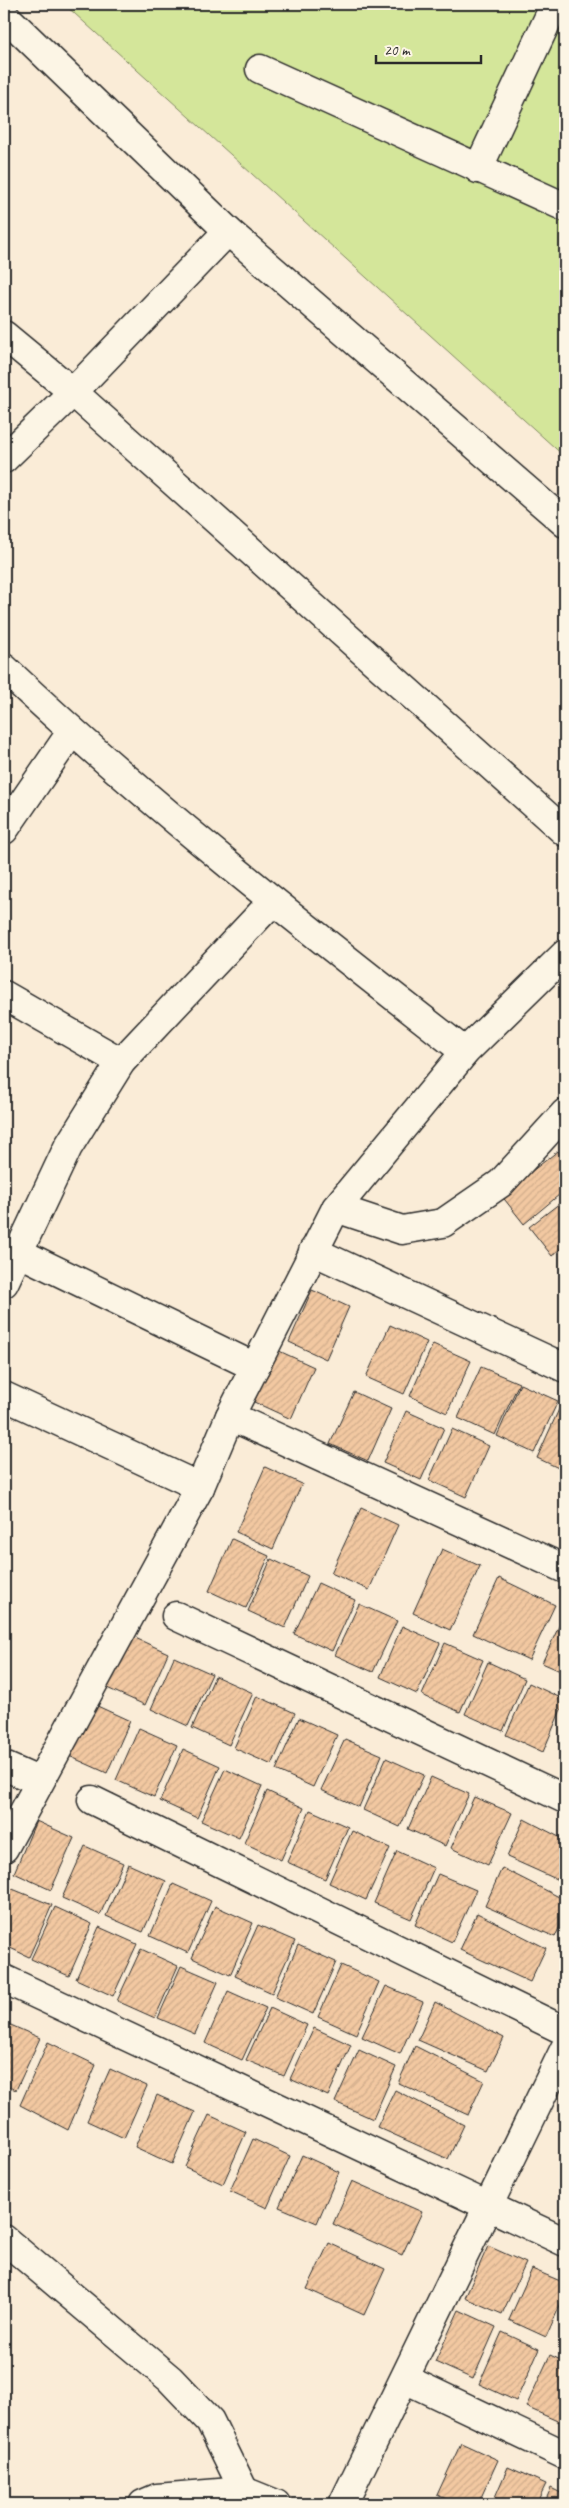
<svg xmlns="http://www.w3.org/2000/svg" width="569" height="2508" font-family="Caveat,sans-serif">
<defs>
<pattern id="building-hatch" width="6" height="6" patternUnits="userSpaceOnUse" patternTransform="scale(1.25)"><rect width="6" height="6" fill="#f2c8a1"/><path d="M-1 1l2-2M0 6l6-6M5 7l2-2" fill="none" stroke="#d0ac8b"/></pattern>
</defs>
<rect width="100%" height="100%" fill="#faecd7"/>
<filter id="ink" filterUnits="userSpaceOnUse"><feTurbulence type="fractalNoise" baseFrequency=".02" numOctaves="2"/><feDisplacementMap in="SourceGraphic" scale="10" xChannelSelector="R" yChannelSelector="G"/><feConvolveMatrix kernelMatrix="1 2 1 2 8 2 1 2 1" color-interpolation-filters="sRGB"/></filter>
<g filter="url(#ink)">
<!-- green -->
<path fill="#d4e69a" stroke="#808862" d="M64,4H565V457Z"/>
<!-- building -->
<g fill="url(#building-hatch)" stroke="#2b2b2b">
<path d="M558,1151L565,1161V1190L524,1224L501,1195Z"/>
<path d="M565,1199V1245L552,1256L529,1227Z"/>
<path d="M312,1290L349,1307L326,1359L289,1342Z"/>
<path d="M390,1325L427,1342L404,1394L366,1377Z"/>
<path d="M433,1344L471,1361L447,1413L410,1396Z"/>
<path d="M277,1350L314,1367L291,1419L254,1402Z"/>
<path d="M481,1367L519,1383L495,1435L458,1418Z"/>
<path d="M520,1384L558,1401L534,1453L497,1436Z"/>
<path d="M354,1392L391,1409L368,1461L330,1444Z"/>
<path d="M560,1407L565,1409V1471L537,1458Z"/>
<path d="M406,1411L444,1428L421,1480L383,1463Z"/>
<path d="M452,1429L489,1446L466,1497L429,1480Z"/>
<path d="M265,1467L302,1484L273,1549L236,1532Z"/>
<path d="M361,1508L398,1525L369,1590L331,1573Z"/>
<path d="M232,1539L269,1556L246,1608L209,1591Z"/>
<path d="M442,1549L480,1566L450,1630L413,1613Z"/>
<path d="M271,1559L308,1576L285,1628L248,1611Z"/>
<path d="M499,1578L555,1605L529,1660L473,1634Z"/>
<path d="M318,1583L355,1600L332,1651L294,1634Z"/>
<path d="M359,1604L397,1621L373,1672L335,1655Z"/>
<path d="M565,1613V1673L542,1663Z"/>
<path d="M402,1626L440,1643L417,1694L380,1677Z"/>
<path d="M131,1636L168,1653L145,1705L107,1688Z"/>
<path d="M445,1643L483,1660L460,1712L422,1695Z"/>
<path d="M174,1657L212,1674L188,1726L151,1709Z"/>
<path d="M488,1662L525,1679L503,1731L465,1714Z"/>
<path d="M215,1676L253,1693L229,1745L192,1728Z"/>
<path d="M529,1683L565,1700L543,1752L506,1735Z"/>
<path d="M257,1696L295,1713L272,1765L234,1748Z"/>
<path d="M93,1704L130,1721L107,1773L69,1756Z"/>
<path d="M299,1718L337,1735L313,1787L276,1770Z"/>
<path d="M139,1728L177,1745L154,1797L116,1780Z"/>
<path d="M345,1739L382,1755L359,1807L321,1790Z"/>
<path d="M565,1747V1766L558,1763Z"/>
<path d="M183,1749L220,1766L197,1818L160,1801Z"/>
<path d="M386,1758L424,1775L400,1827L363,1810Z"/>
<path d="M225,1769L262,1786L239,1838L201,1821Z"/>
<path d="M431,1777L469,1794L445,1846L408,1829Z"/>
<path d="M267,1791L304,1808L281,1860L244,1843Z"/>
<path d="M474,1797L512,1813L488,1865L451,1848Z"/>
<path d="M310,1810L348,1827L325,1879L287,1862Z"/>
<path d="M524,1819L565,1840V1883L507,1857Z"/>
<path d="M36,1821L74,1838L51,1890L14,1873Z"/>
<path d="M352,1831L390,1848L366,1900L329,1883Z"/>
<path d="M85,1846L123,1863L100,1915L62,1898Z"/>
<path d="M397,1851L434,1868L411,1919L374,1903Z"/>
<path d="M128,1864L166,1881L143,1932L106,1916Z"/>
<path d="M502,1868L565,1900V1915L555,1937L485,1906Z"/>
<path d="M438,1874L476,1890L452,1942L415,1925Z"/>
<path d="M173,1884L211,1901L188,1953L150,1936Z"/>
<path d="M5,1886L52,1905L29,1957L4,1945Z"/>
<path d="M215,1906L253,1923L230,1975L192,1958Z"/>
<path d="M55,1907L92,1924L69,1976L31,1959Z"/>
<path d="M477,1913L546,1948L530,1982L460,1950Z"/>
<path d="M258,1925L295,1941L272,1993L235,1976Z"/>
<path d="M99,1927L137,1944L113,1996L76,1979Z"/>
<path d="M298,1945L336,1962L313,2014L275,1997Z"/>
<path d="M141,1949L178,1966L155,2018L117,2001Z"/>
<path d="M341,1965L379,1982L356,2034L318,2017Z"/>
<path d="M181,1966L218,1982L195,2034L158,2018Z"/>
<path d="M386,1986L423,2002L400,2054L362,2037Z"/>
<path d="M228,1991L266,2008L242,2060L205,2043Z"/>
<path d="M435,2002L504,2038L488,2071L418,2040Z"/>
<path d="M270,2008L307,2025L284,2076L246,2060Z"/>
<path d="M4,2022L40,2038L16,2090L4,2085Z"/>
<path d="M314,2028L351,2045L328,2096L290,2079Z"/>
<path d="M48,2042L96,2065L68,2130L20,2105Z"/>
<path d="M415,2046L484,2081L468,2115L398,2083Z"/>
<path d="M359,2050L396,2067L373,2119L335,2102Z"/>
<path d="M110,2069L147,2086L124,2138L87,2121Z"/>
<path d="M395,2090L464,2125L448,2159L377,2127Z"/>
<path d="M157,2095L195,2112L172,2164L135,2147Z"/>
<path d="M209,2115L246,2132L223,2184L185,2167Z"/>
<path d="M253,2139L290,2156L267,2208L230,2191Z"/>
<path d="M302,2155L339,2172L317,2223L279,2207Z"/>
<path d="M352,2181L422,2212L402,2255L333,2224Z"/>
<path d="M329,2243L385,2269L364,2315L307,2289Z"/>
<path d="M488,2246L526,2263L502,2314L465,2298Z"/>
<path d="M532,2269L565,2283V2294L546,2337L509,2320Z"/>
<path d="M459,2310L496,2327L473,2379L435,2362Z"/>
<path d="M565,2329V2344L559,2342Z"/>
<path d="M502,2332L539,2349L516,2401L479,2384Z"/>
<path d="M550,2355L565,2362L564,2424L526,2407Z"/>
<path d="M461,2443L498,2460L478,2504H458L437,2495Z"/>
<path d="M508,2467L546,2484L536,2504H492Z"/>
<path d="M551,2488L565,2495V2504H544Z"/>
</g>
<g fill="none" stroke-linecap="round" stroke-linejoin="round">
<defs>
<g id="street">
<path d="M4,15L228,231L565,523"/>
<path d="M260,69L565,207"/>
<path d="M478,169L555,4"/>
<path d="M4,335L73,392L565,832"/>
<path d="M4,459L73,392L228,231"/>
<path d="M4,668C149,805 307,929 465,1052"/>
<path d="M4,830L72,731"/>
<path d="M4,995L121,1062"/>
<path d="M336,1208L402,1230L443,1223L501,1183L565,1113"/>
<path d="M313,1251L565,1368"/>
<path d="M18,1252L255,1367"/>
<path d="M4,1283L68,1147L121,1062L273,901"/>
<path d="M4,1396L200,1487"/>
<path d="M230,1416L565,1569"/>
<path d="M176,1616L565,1799"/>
<path d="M4,1766L38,1781"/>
<path d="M92,1800L565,2031"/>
<path d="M4,1848L200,1487L230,1416L336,1208L465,1052L565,954"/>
<path d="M4,1979L565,2242"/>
<path d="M4,2239L170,2379L210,2421L244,2491"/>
<path d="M405,2379L565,2455"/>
<path d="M343,2504L565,2048"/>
</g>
<path id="secondary" d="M143,2504L157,2498L244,2491L276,2504"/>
</defs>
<!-- street casing -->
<use href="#street" stroke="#2b2b2b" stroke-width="31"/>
<!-- secondary casing -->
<use href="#secondary" stroke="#2b2b2b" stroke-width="31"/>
<!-- street -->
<use href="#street" stroke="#fcf5e5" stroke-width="28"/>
<!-- secondary -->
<use href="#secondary" stroke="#fcf5e5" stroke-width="28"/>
</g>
</g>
<!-- margin -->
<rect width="569" height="2508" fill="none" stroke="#fcf5e5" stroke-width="20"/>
<rect x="10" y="10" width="549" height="2488" fill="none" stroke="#2b2b2b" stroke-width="2" filter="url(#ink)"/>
<!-- scale -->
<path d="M376 55v8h105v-8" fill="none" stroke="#2b2b2b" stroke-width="2.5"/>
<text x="384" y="55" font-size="15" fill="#2b2b2b" stroke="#fcf5e5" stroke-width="4" paint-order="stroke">20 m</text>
</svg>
